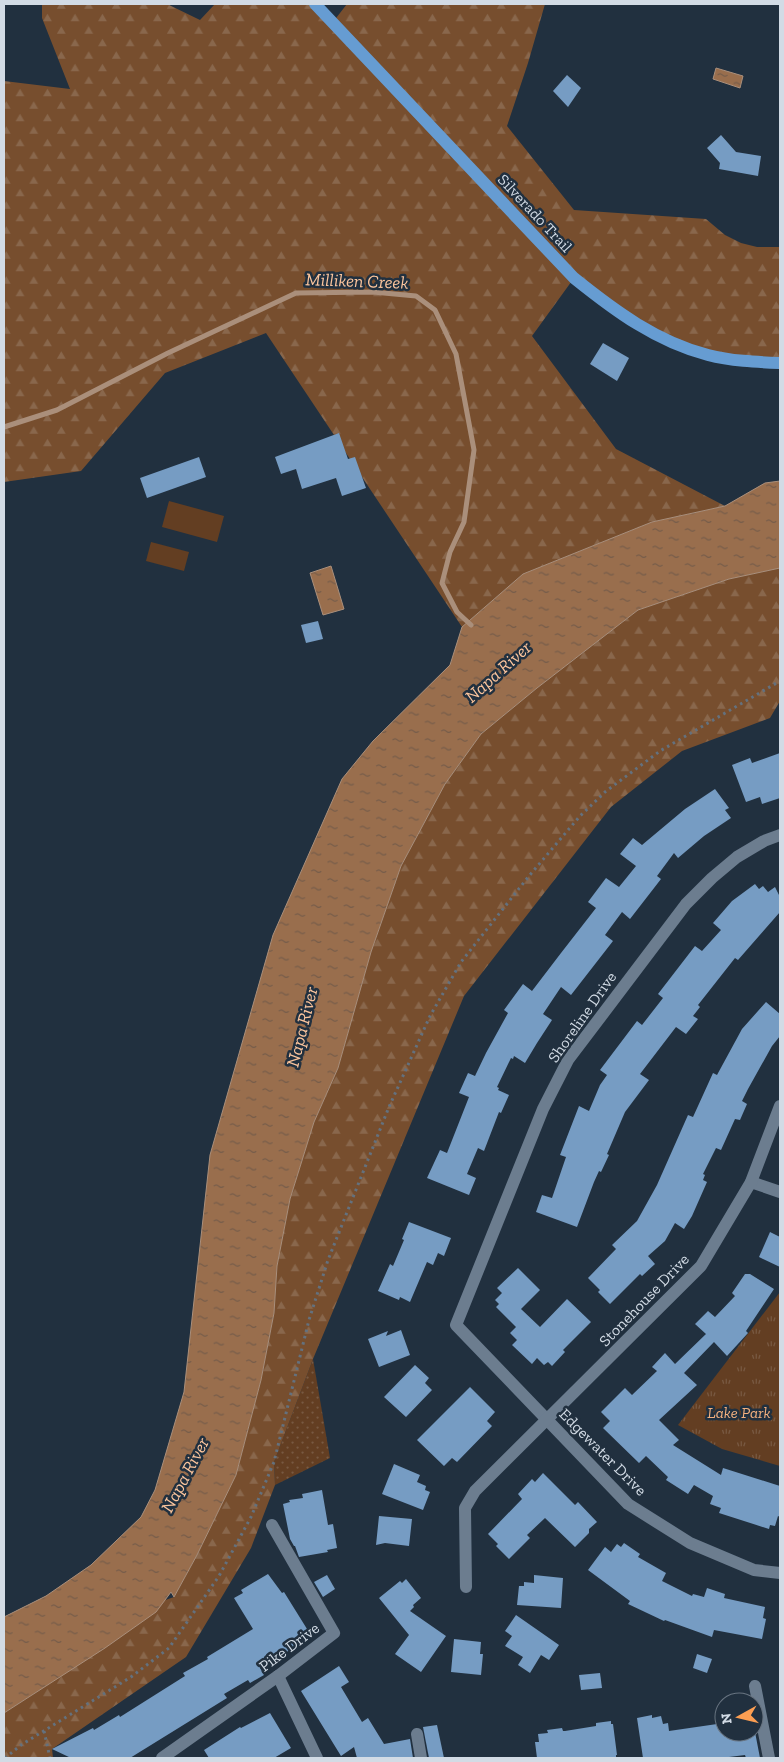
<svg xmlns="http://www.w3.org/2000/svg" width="784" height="1762" font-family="'Zilla Slab',serif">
<defs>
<pattern id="grass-dots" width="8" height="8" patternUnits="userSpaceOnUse" patternTransform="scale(1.25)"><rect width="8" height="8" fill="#633e22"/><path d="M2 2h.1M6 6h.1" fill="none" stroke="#785942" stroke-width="1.8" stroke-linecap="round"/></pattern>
<pattern id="forest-firs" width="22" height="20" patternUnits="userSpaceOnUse" patternTransform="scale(1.25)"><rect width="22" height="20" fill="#774e2e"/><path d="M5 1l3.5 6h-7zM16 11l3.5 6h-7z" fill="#89674c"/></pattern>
<pattern id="park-tufts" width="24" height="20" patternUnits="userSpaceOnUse" patternTransform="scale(1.25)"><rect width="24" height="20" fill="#633e22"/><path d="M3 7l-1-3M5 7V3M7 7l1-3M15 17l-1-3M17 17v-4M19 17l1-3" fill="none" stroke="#785942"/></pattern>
<pattern id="water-ripples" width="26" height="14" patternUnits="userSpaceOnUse" patternTransform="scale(1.25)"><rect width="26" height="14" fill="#996e4d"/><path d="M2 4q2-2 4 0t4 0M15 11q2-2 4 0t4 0" fill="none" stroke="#755c4a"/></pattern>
</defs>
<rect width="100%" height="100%" fill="#21303f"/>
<!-- grass -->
<path fill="url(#grass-dots)" d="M313,1359L330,1458L275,1485L274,1462Z"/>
<!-- forest -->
<g fill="url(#forest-firs)">
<path d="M42,4H167L200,20L215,4H312L333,22L347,4H545L528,63L507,126L574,210L706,219L725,235L741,243L757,247H780V363L676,345L574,278L532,336L616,449L725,506L652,522L523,574L462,627L266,333L165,373L81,471L4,482V81L70,89L42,18Z"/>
<path d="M780,568V701L770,718L682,751L611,807L464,996L313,1359L274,1462L275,1485L251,1548L186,1657L52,1749L53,1758H4V1713L46,1686L128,1613L174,1597L197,1555L236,1475L261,1380L274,1314L277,1266L290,1199L314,1122L338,1068L371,952L401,866L445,784L481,734L537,688L638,610L729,579Z"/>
</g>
<!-- park -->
<path fill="url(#park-tufts)" d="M780,1292V1466L722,1449L678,1425Z"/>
<!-- garden -->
<g fill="#633e22">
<path d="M169,501L224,516L217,542L162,527Z"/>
<path d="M151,542L189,552L184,571L146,561Z"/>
</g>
<!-- water -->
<g fill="url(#water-ripples)" stroke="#aa8f7b">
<path d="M716,68L743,76L740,88L713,79Z"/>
<path d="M780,481V568L729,579L638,610L537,688L481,734L445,784L401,866L371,952L338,1068L314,1122L290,1199L277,1266L274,1313L261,1380L236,1475L197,1555L174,1597L171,1592L156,1612L105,1648L4,1713V1617L46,1596L91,1565L141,1517L155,1490L184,1392L210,1155L273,935L342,779L373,741L450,665L462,627L523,574L652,522L725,506L765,483Z"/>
<path d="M331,566L344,609L323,615L310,573Z"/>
</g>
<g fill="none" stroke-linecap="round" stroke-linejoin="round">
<!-- stream -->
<path stroke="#aa8f7b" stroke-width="5" d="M4,427L57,410L168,353L296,293L373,292L416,296L435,310L456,354L474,450L464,522L450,552L442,583L457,612L471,625"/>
</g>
<!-- building -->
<g fill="#769cc3">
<path d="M567,75L581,88L568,107L553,91Z"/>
<path d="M721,135L736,152L761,156L758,176L719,169L720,163L707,148Z"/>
<path d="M603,343L629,358L617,381L590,364Z"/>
<path d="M339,433L348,459L355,457L366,488L342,496L336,478L302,489L296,469L281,474L275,457Z"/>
<path d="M199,457L206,477L147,498L140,478Z"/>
<path d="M318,621L323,639L306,643L301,625Z"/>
<path d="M780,753V798L762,804L760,797L746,802L732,765L750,758L752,763Z"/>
<path d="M715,789L729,808L725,810L731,818L704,836L678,858L674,853L657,876L661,879L630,919L622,912L605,935L613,941L571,995L561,987L543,1014L552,1020L537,1043L525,1063L514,1056L513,1059L511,1058L497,1087L499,1088L498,1090L509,1095L501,1113L499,1112L484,1151L478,1148L467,1174L476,1178L469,1195L427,1178L440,1150L447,1153L469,1097L459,1093L468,1073L475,1076L486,1053L508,1013L504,1010L523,984L532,991L561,953L596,908L588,902L606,878L619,887L636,866L620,854L633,838L642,845L685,809Z"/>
<path d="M755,884L759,889L763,886L768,892L775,887L780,897V912L738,960L735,958L698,1005L700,1007L693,1016L698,1019L686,1034L676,1027L640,1074L649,1080L625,1112L607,1154L609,1155L601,1172L599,1171L594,1182L577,1227L536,1212L542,1195L552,1198L566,1157L560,1155L579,1106L589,1111L600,1085L607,1075L600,1070L637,1021L642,1025L663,998L658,994L695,946L702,951L721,930L713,923L732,901Z"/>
<path d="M766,1002L780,1014V1036L772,1046L748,1089L742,1101L747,1104L740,1120L735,1119L721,1150L716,1148L703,1174L705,1175L703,1180L707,1182L692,1216L684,1229L675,1223L665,1241L648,1256L655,1264L642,1276L640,1274L610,1304L598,1292L600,1290L588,1278L616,1249L612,1245L637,1221L657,1185L688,1115L693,1117L713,1073L717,1075L742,1029Z"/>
<path d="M409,1222L451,1238L444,1256L438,1253L433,1265L427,1262L410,1302L400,1297L399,1300L378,1291L390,1264L393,1266L404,1240L402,1239Z"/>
<path d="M770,1232L780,1237V1267L759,1257Z"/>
<path d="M518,1268L540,1290L521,1309L540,1327L567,1299L591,1322L563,1350L565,1352L552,1366L548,1362L544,1365L537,1358L532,1364L512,1345L517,1340L510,1333L516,1327L496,1307L499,1304L495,1300L502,1293L497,1288Z"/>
<path d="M745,1274H750L774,1289L746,1331L748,1333L727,1356L714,1342L684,1373L697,1385L659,1420L679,1440L673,1445L721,1475L723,1468L780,1486V1517L778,1516L775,1526L770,1525L769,1529L719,1513L721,1508L710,1504L713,1496L694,1485L688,1494L666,1480L668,1477L646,1456L639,1463L603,1428L610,1421L601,1412L625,1388L632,1395L657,1371L652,1367L665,1353L675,1364L706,1334L695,1324L708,1311L715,1317L735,1296L732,1293Z"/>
<path d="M401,1330L410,1355L379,1367L368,1339L388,1331L386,1336Z"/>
<path d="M415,1365L429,1378L425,1383L432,1390L406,1417L384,1397Z"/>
<path d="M470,1387L495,1412L487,1421L492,1426L457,1462L452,1458L444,1466L417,1440Z"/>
<path d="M394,1464L420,1475L417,1482L426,1486L425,1490L430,1492L423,1510L382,1494Z"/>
<path d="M543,1473L575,1505L578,1502L597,1522L589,1529V1533L575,1547L545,1518L527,1535L530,1538L509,1559L496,1546L498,1544L488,1534L522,1499L518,1494L532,1479L535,1482Z"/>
<path d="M322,1490L328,1525L333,1524L337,1548L327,1550L328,1552L299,1557L295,1546H294L290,1539L283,1504L290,1502L289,1500L303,1498L302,1494Z"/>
<path d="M379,1516L412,1519L409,1546L385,1543L376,1545Z"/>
<path d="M624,1543L640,1554L638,1557L666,1573L662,1581L692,1596L693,1594L704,1597L707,1588L725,1594L724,1598L765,1607L763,1618L766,1619L762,1639L714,1630L712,1637L665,1620L664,1621L628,1604L630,1601L588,1570L605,1547L611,1552L617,1544L621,1547Z"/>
<path d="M268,1574L282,1593L284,1592L312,1637L260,1668L264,1675L250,1683L248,1680L224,1694L227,1698L130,1758H71L52,1749L93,1728L94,1730L119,1715L120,1717L185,1676L183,1673L208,1659L207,1657L253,1629L234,1598L243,1593L241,1590Z"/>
<path d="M327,1575L335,1589L323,1597L314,1582Z"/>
<path d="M534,1575L563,1578L561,1608L517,1605L519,1586H524V1582L534,1583Z"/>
<path d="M406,1579L421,1598L413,1605L414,1607L410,1611L446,1636L421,1672L395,1654L409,1635L379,1598L400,1581L402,1583Z"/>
<path d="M516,1615L559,1645L549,1660L541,1655L530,1673L518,1665L523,1657L505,1646L512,1636L505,1631Z"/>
<path d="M454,1639L481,1642L480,1654H483L481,1675L451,1672Z"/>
<path d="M697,1654L712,1659L707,1673L693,1668Z"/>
<path d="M339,1666L349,1682L341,1687L362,1722L368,1718L384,1744L410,1739L413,1758H357L354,1747L341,1756L301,1691Z"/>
<path d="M600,1673L602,1688L581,1690L579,1675Z"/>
<path d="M270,1713L291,1748L274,1758H209L204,1750L240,1727L241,1728Z"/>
<path d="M652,1715V1718L661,1716L663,1724L668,1723L669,1731L724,1723V1732H755L760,1758H746L745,1755L721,1758H643L637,1718Z"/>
<path d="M611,1721V1724H613L617,1755H616V1758H537L535,1742H539L538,1734L548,1733L547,1730L562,1728L563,1731H565L596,1726V1723Z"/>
<path d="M437,1725L444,1758H429L423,1727Z"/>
</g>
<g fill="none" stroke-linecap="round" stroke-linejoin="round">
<!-- path -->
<g stroke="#64717e" stroke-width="3" stroke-dasharray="2.5 4" stroke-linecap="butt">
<path d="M44,1731L50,1758"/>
<path d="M5,1758L21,1745L131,1677L169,1648L219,1576L251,1517L274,1462L309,1320L328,1260L389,1107L430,1016L461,962L529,876L580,816L605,792L660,751L780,681"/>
</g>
<!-- minor -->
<g stroke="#6c7d8f" stroke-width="12">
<path d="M780,835L764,841L737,857L712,878L686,904L568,1060L543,1109L456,1325L628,1504L690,1543L754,1570L780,1573"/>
<path d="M751,1182L780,1192"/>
<path d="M466,1587L465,1508L475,1491L701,1266L751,1182L780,1106"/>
<path d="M278,1676L317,1758"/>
<path d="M755,1686L769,1758"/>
<path d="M417,1734L421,1758"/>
<path d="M162,1758L278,1676L334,1633L272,1525"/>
</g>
<!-- major -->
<path stroke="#669cd2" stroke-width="12" d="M315,4L574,278C615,311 657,342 708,355C731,361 756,362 780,363"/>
</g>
<g text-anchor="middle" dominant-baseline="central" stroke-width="5" stroke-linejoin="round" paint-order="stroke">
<!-- street labels -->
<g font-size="16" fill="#d2dbe5" stroke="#21303f">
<text transform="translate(535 213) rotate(47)">Silverado Trail</text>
<text transform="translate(582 1017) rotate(-55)">Shoreline Drive</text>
<text transform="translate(644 1300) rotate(-46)">Stonehouse Drive</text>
<text transform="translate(603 1452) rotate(45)">Edgewater Drive</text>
<text transform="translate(289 1647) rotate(-37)">Pike Drive</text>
</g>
<!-- park labels -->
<g font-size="16" font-style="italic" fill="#f3b07e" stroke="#21303f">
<text x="739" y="1412">Lake Park</text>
</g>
<!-- water labels -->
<g font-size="18" font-style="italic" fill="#fcc59d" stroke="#21303f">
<text transform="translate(357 281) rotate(2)">Milliken Creek</text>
<text transform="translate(498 672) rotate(-42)">Napa River</text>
<text transform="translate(302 1027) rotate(-76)">Napa River</text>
<text transform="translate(185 1475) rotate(-62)">Napa River</text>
</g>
</g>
<!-- border -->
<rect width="784" height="1762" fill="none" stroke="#d2dbe5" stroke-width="10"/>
<!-- north arrow -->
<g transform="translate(739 1717) rotate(262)"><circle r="24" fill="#21303f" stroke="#687481"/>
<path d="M0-4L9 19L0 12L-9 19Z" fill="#fc9e52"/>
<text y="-8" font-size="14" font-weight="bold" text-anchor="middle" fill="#d2dbe5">N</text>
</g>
</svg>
